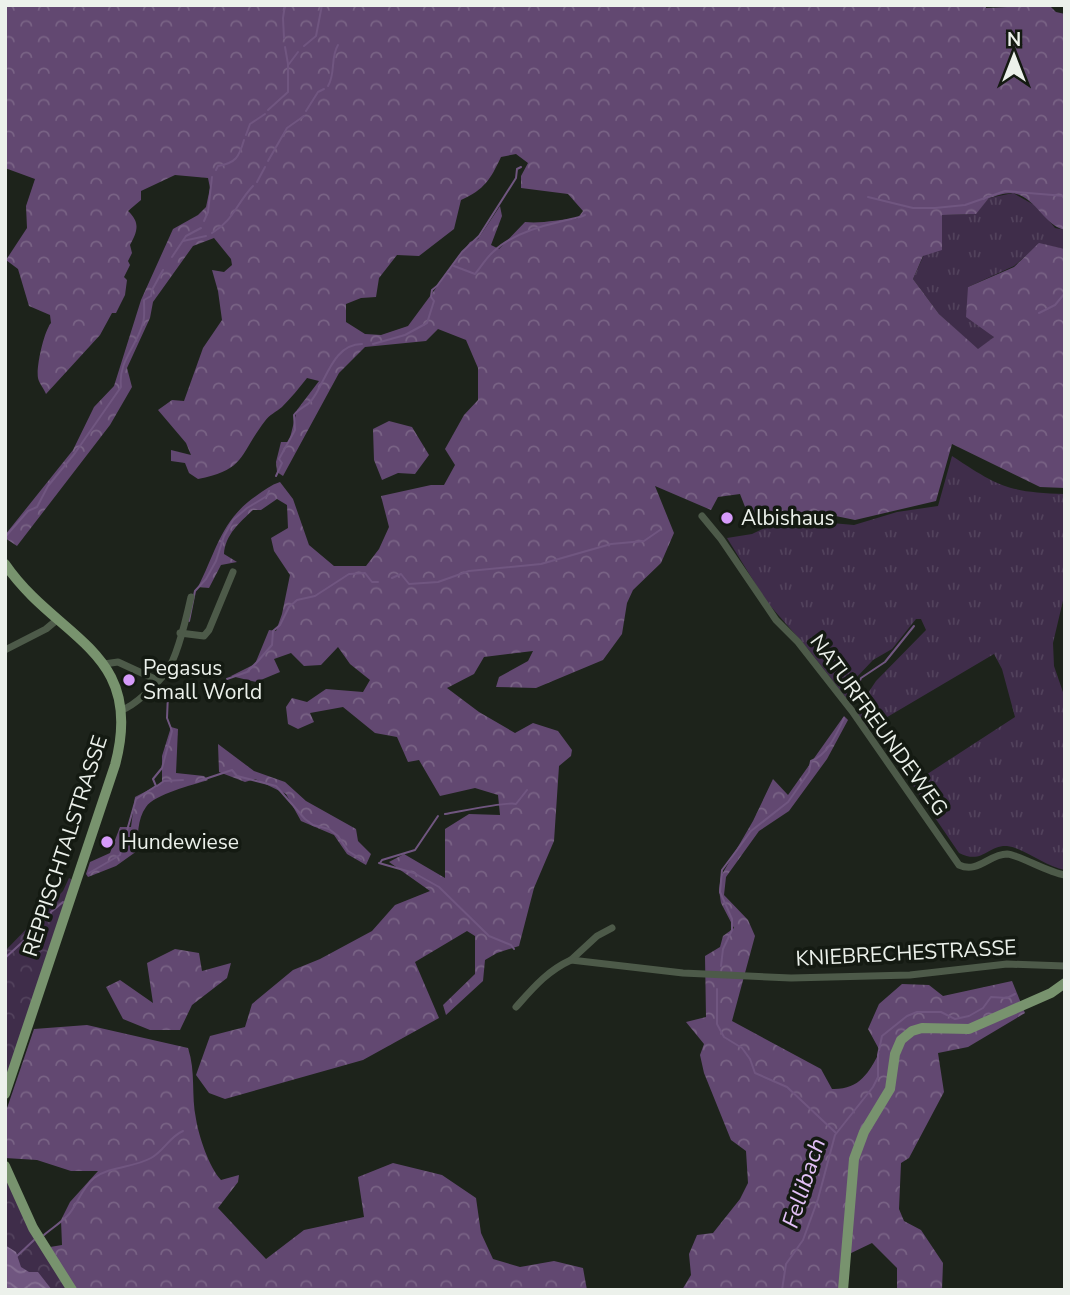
<svg xmlns="http://www.w3.org/2000/svg" width="1070" height="1295" font-family="'Nunito Sans',sans-serif">
<defs>
<pattern id="grass-tufts" width="24" height="20" patternUnits="userSpaceOnUse" patternTransform="scale(1.75)"><rect width="24" height="20" fill="#3f2d4a"/><path d="M3 7l-1-3M5 7V3M7 7l1-3M15 17l-1-3M17 17v-4M19 17l1-3" fill="none" stroke="#52425c"/></pattern>
<pattern id="forest-crowns" width="20" height="18" patternUnits="userSpaceOnUse" patternTransform="scale(1.75)"><rect width="20" height="18" fill="#624871"/><path d="M2 6a3 3 0 1 1 6 0M12 15a3 3 0 1 1 6 0" fill="none" stroke="#796385"/></pattern>
<pattern id="park-crowns" width="20" height="18" patternUnits="userSpaceOnUse" patternTransform="scale(1.75)"><rect width="20" height="18" fill="#3f2d4a"/><path d="M2 6a3 3 0 1 1 6 0M12 15a3 3 0 1 1 6 0" fill="none" stroke="#52425c"/></pattern>
<pattern id="water-waves" width="16" height="10" patternUnits="userSpaceOnUse" patternTransform="scale(1.75)"><rect width="16" height="10" fill="#705680"/><path d="M0 5q4-4 8 0t8 0" fill="none" stroke="#856f92"/></pattern>
</defs>
<rect width="100%" height="100%" fill="#1d231b"/>
<!-- grass -->
<g fill="url(#grass-tufts)">
<path d="M1013,193L1038,207L1055,228L1065,230V249L1039,244L1014,266L968,287L994,337L978,350L939,314L913,279L942,215L975,214L989,198Z"/>
<path d="M952,456C999,487 1008,492 1065,494V592L1053,643L1054,666L1065,698V870C1046,867 1024,848 1007,846C987,845 983,865 959,853L912,784L1015,717L1002,669L994,654L867,729L856,711L876,681L926,630L921,619H916L892,649L873,660L856,678L847,699L808,649L766,601L727,538L752,534L773,524L820,522L854,525L897,512L938,506Z"/>
</g>
<!-- forest -->
<g fill="url(#forest-crowns)" fill-rule="evenodd">
<path d="M5,5H986V8L1049,5L1056,12L1065,14V230C1044,226 1035,195 1011,193C1004,193 996,196 989,198L976,214L942,215V250L923,256L913,279L939,314L978,349L994,337L966,317L968,287L1014,267L1039,243L1065,249V488L1040,487L952,444L936,501L855,520L826,514L749,517L740,494L718,497L711,510L655,486L674,533L661,563L633,590L627,603L622,634L603,660L536,688L496,687L499,677L528,661L533,651L484,657L474,674L447,688L479,712L515,733L533,723L558,731L572,750L571,756L559,766L554,841L534,888L519,946L497,953L485,960L483,981L446,1015L443,1005L475,974V936L467,931L415,962L439,1018L363,1060L225,1099L209,1093L196,1075L210,1036L245,1027L252,1004L293,970L320,959L372,931L395,905L430,891L389,862L404,854L445,878V829L469,814L500,815L498,795L475,788L440,796L419,760L408,762L397,737L375,733L343,707L310,713L314,722L298,729L288,724L286,707L292,698L307,702L326,689L363,692L370,680L350,664L338,647L321,665L304,666L291,653L274,659L280,672L256,682L231,676L255,664L269,630L276,631L282,614L290,575L274,551L271,538L288,528L287,505L277,499L261,510H253C240,522 225,535 224,554L237,562L221,565L209,588L198,587C216,552 221,520 256,496C264,490 271,485 280,482L293,499L309,545L334,566H366L379,549L389,527L381,496L431,485H444L455,465L445,449L464,415L478,400V368L466,340L438,329L426,341L365,347L339,373L283,476L277,472L276,462L281,442H289L297,410L319,381L307,378C299,388 291,398 282,407C276,412 269,415 265,421C239,455 246,470 198,479L189,473L185,463L171,461V450L191,455L186,443L158,410L172,400L184,401L203,348L222,320L218,291L212,270L224,272L232,265L231,259L214,238L193,246L153,302L150,318L127,368L132,387L110,425L17,546L5,538V535L73,450L94,407L114,386L141,300L173,229L198,215L206,207L210,188L208,178L175,175L141,191V200L128,211C141,223 137,232 130,245L132,253L128,261L130,265L124,277L127,280L125,295L116,313H112L100,335L46,394C44,389 39,383 38,378C36,367 44,331 51,323L50,315L29,306L18,269L6,260L27,228L26,206L35,179L5,168ZM516,154L528,163L521,176V188L568,194L583,211L577,219C559,219 542,224 525,222L499,249L491,245L502,216L500,206L478,239L470,242L408,326L381,335L365,334L346,322V304L361,298L376,297L379,278L397,255L419,256L454,229L461,200C485,189 490,180 501,157Z"/>
<path d="M389,421L412,427L429,455L415,474L398,473L382,480L374,460L373,429Z"/>
<path d="M844,716L848,720L827,759L789,811L759,831L726,877L724,895L748,920L755,936L732,1021L821,1069L832,1089C859,1090 869,1073 880,1051L868,1029L879,1004L902,984L929,985L943,996L1012,981L1025,1013L968,1047L938,1053L944,1092L909,1158L901,1163L899,1209L904,1221L921,1230L943,1263L942,1290H897V1268L872,1243L847,1255L845,1282L848,1290H682L691,1275L689,1254L697,1235L713,1233L740,1199L748,1183L746,1151L731,1140L704,1073L700,1055L704,1044L686,1022L706,1017L705,956L720,947L723,936L734,928L721,903L719,890L721,876L753,821L773,779L788,795Z"/>
<path d="M171,727L178,729L176,773L204,776L208,780C193,785 155,794 146,807C137,819 138,837 137,851L116,866L88,877L86,874L90,862L110,853L120,827H131L135,797L162,783V756Z"/>
<path d="M218,744L254,771L285,782L306,801L356,829L358,841L371,854L366,865L347,854L334,835L301,821L286,794L255,779L245,782L219,772Z"/>
<path d="M175,949L199,953L202,971L231,963L227,978L192,1005L180,1030H150L123,1019L106,987L120,980L153,1003L147,963Z"/>
<path d="M87,1025L188,1048C196,1072 191,1095 196,1119C199,1137 209,1167 221,1180L239,1175L238,1182L218,1208L266,1259L304,1230L364,1217L358,1177L393,1163L442,1175L476,1198L481,1233L493,1259L520,1267L554,1261L583,1268L587,1290L72,1288L44,1248L62,1245L61,1220L70,1202L98,1171H71L37,1160L5,1158V1114L34,1029Z"/>
</g>
<!-- park -->
<g fill="url(#park-crowns)">
<path d="M69,878L73,880L5,1081V951L63,891Z"/>
<path d="M5,1173C21,1216 44,1252 70,1290H5Z"/>
</g>
<!-- water -->
<path fill="url(#water-waves)" d="M5,1245L16,1252L21,1267L29,1272H38L52,1290H5Z"/>
<g fill="none" stroke-linecap="round" stroke-linejoin="round">
<!-- stream -->
<g stroke="#705680" stroke-width="2">
<path d="M284,38L283,18L285,5"/>
<path d="M304,46L316,36L322,5"/>
<path d="M289,64L298,52"/>
<path d="M328,86C336,73 330,58 338,45"/>
<path d="M268,110L288,92V64L285,47"/>
<path d="M306,111L318,92L324,89"/>
<path d="M246,135L250,124L265,114"/>
<path d="M268,161L287,128L304,116"/>
<path d="M216,170L218,166C236,163 239,157 244,140"/>
<path d="M257,182L265,167"/>
<path d="M868,197L913,208H935L965,205L1005,191L1065,196"/>
<path d="M204,221L208,212L212,177"/>
<path d="M212,233C234,220 236,204 253,186"/>
<path d="M183,241L206,236"/>
<path d="M172,257L186,236L201,228"/>
<path d="M454,266L475,274C481,267 486,258 493,252C509,236 537,227 559,222C568,219 576,219 585,215"/>
<path d="M1039,313L1055,305L1065,293"/>
<path d="M373,344L405,335L427,323L434,301L431,297L432,290L437,286L462,252L479,236L516,178L517,169L521,167"/>
<path d="M276,476L282,463L279,459L295,430L294,415C299,408 306,407 311,401C326,383 332,344 362,344"/>
<path d="M5,537L28,511L37,507L48,486L75,453L121,387C118,361 136,348 143,323C145,317 144,307 144,300L151,296L152,290L163,270"/>
<path d="M392,578L401,574L409,584L438,582L469,571L541,564L611,544L644,541L660,530"/>
<path d="M189,621L195,591L206,579L216,561L224,536L233,520L247,508L267,496L269,491"/>
<path d="M227,679L247,672L258,661L272,645L273,631L280,625L289,607L297,600L315,596L349,574L365,573L372,582H378"/>
<path d="M851,704L861,678L885,662L914,626"/>
<path d="M196,782L232,770L237,776L276,786L305,819L313,825L329,829L338,836L348,851L361,859"/>
<path d="M157,786L164,781L183,780"/>
<path d="M445,814C458,812 508,801 516,804L527,790"/>
<path d="M379,863L414,873L439,887L489,936L511,945L514,949"/>
<path d="M380,863L382,860L415,850L438,816"/>
<path d="M89,873L120,855L136,799L156,786L153,779L162,768L172,731L167,718L168,694L180,688"/>
<path d="M5,958L28,937H32L43,921L50,916L51,912L63,902"/>
<path d="M721,966L723,949L732,930V919L720,892L722,870L751,831L788,802L809,772L811,761C828,755 837,733 844,718"/>
<path d="M717,989V1024L724,1037L742,1048L750,1059L755,1073L787,1087L836,1133"/>
<path d="M44,1235C52,1228 62,1222 69,1214C78,1203 82,1188 94,1178C110,1166 133,1168 151,1158C164,1151 169,1137 183,1131"/>
<path d="M17,1256L34,1240"/>
<path d="M782,1290L786,1264L803,1240L818,1199L835,1135L873,1087L878,1077V1055L882,1036L907,1016L917,1012H941L955,1019L969,1016L983,1008L991,997L1007,998L1015,994"/>
</g>
<!-- minor -->
<g stroke="#4d5a49" stroke-width="7">
<path d="M702,516L721,539L776,620L798,642L852,711L959,865C978,874 989,854 1007,854C1020,855 1046,872 1065,875"/>
<path d="M180,633L204,636L209,630L233,572"/>
<path d="M5,650L46,629L58,619"/>
<path d="M104,664L118,662L157,680"/>
<path d="M121,710C134,707 159,682 167,671C177,657 187,615 191,597"/>
<path d="M571,960L597,936L612,928"/>
<path d="M516,1007C533,988 547,971 571,960L683,973L791,978L910,975L1007,964L1065,966"/>
</g>
<!-- major -->
<g stroke="#78936e" stroke-width="10">
<path d="M5,564C57,640 146,650 115,765L5,1094"/>
<path d="M5,1166L33,1228L72,1290"/>
<path d="M843,1290L854,1159L864,1132L890,1089L895,1054L901,1040L912,1031L922,1028L969,1029L1051,993L1065,983"/>
</g>
</g>
<!-- markers -->
<g fill="#d69bfa" stroke="#141a12" stroke-width="2.5">
<circle cx="727" cy="518" r="7"/>
<circle cx="129" cy="680" r="7"/>
<circle cx="107" cy="842" r="7"/>
</g>
<g text-anchor="middle" dominant-baseline="central" stroke-width="7" stroke-linejoin="round" paint-order="stroke">
<!-- poi labels -->
<g font-size="21" fill="#ecf1eb" stroke="#141a12" text-anchor="start">
<text x="741" y="518">Albishaus</text>
<text x="143" y="668">Pegasus<tspan x="143" dy="24">Small World</tspan></text>
<text x="121" y="842">Hundewiese</text>
</g>
<!-- street labels -->
<g font-size="21" fill="#ecf1eb" stroke="#141a12">
<text transform="translate(879 725) rotate(54)">NATURFREUNDEWEG</text>
<text transform="translate(65 846) rotate(-72)">REPPISCHTALSTRASSE</text>
<text transform="translate(906 953) rotate(-3)">KNIEBRECHESTRASSE</text>
</g>
<!-- water labels -->
<g font-size="23" font-style="italic" fill="#e3c1f8" stroke="#141a12">
<text transform="translate(804 1183) rotate(-72)">Fellibach</text>
</g>
</g>
<!-- border -->
<rect width="1070" height="1295" fill="none" stroke="#ecf1eb" stroke-width="14"/>
<!-- north arrow -->
<g transform="translate(1014 56)" stroke="#141a12" stroke-width="5" paint-order="stroke">
<path d="M0-5L12 26L0 18L-12 26Z" fill="#ecf1eb"/>
<text y="-10" font-size="19" font-weight="bold" text-anchor="middle" fill="#ecf1eb">N</text>
</g>
</svg>
